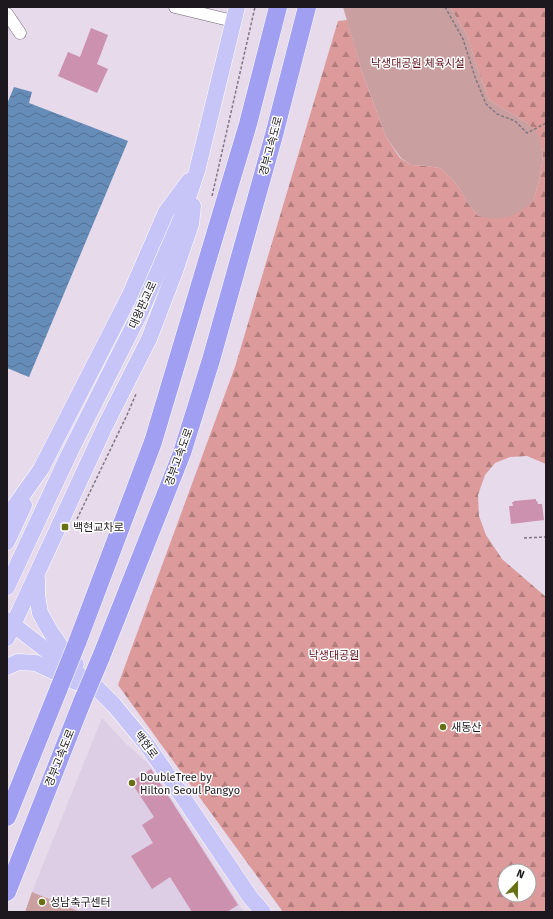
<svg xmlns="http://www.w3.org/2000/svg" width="553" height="919" font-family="'Fira Sans','Noto Sans KR',sans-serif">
<defs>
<pattern id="forest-firs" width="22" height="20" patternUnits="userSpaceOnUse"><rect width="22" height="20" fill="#dc9a9a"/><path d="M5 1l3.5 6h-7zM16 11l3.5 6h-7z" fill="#b27d7d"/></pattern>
<pattern id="water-waves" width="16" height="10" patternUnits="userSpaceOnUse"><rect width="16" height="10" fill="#668cb8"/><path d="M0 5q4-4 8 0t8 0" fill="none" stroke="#537195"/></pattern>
</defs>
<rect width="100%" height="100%" fill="#e6daeb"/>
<!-- built -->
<path fill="#decee5" d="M102,718L127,745L148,763L244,912H80L32,892Z"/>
<!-- forest -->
<path fill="url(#forest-firs)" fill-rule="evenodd" d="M450,7H546V464L527,456L510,457L495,463L485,475L478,495L479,516L486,535L502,559L546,597V912H283L118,685L235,367L338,21L347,20L362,72L386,137L400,158L411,165L427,166L440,168L451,178L460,189L467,202L478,216L533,201L539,181L543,156L537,132L527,123L517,117L489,100L475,62L468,37ZM505,871H529V895H505Z"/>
<!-- park -->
<g fill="#ca9f9f">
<path d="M343,7H450L468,37L475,62L489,100L517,117L527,123L538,132L543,156L539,181L533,201L521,211L508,217L493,219L478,216L467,202L460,189L451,178L440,168L427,166L411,165L401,158L386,137L362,72Z"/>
<path d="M32,892L80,912H25Z"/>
</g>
<!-- water -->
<path fill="url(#water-waves)" d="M14,87L32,92L29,103L128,141L29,377L7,368V104Z"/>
<!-- building -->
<g fill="#cb91ae">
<path d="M91,28L108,35L97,64L108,69L97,93L58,76L68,52L80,57Z"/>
<path d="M536,499V501H537L538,504H542L544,520L511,524L509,506H513L512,502H514V501Z"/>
<path d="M151,769L238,905L227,912H192L170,877L152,889L131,856L153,843L142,825L154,817L131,782Z"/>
</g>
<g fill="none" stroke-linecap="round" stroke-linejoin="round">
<defs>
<g id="minor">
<path d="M175,7L233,21"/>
<path d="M7,14L20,33"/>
</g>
<g id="major">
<path d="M7,517L41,469L129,297L166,212L189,181"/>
<path d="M7,542L24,505"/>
<path d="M37,579V595L40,613L50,631L63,650L76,664"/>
<path d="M7,587L70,452L141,311L181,219L197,171L237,7"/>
<path d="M7,620L50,653L98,689L114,705L147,745L172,781L250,897L263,912"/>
<path d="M7,638L106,424L149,339L174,274L191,224L193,206"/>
<path d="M7,667L18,662L36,663L76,682"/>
</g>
<g id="highway">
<path d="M77,643L153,442L248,124L278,7"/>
<path d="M101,657L182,453L211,360L274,135L307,7"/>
<path d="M7,817L59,688"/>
<path d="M7,892L82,702"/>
</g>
</defs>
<!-- minor casing -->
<use href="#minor" stroke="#6e6473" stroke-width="13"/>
<!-- major casing -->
<use href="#major" stroke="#fff" stroke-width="17"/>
<!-- highway casing -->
<use href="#highway" stroke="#fff" stroke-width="19"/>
<!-- path -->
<g stroke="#7e7681" stroke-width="1.5" stroke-dasharray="3 2" stroke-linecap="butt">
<path d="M445,7L463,39L475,77L486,104L497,114L515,121L527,133L546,123"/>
<path d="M212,196L255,7"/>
<path d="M77,519L127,415L136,394"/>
<path d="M524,538L545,537"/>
</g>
<!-- minor -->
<use href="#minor" stroke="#fff" stroke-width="12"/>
<!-- major -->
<use href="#major" stroke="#c7c5f7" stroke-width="16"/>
<!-- highway -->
<use href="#highway" stroke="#a19ff2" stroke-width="18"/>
<defs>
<g id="highway-bridge">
<path d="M59,688L77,643"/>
<path d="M82,702L101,657"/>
</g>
</defs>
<!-- highway-bridge casing -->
<use href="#highway-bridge" stroke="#fff" stroke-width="19" stroke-linecap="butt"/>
<!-- highway-bridge -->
<use href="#highway-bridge" stroke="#a19ff2" stroke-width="18"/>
</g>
<!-- markers -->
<g fill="#686f15" stroke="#fff" stroke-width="1.5">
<rect x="61" y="523" width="8" height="8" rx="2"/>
<circle cx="443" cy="727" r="4"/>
<circle cx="132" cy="783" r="4"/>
<circle cx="42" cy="902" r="4"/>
</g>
<g text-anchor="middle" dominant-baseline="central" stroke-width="3" stroke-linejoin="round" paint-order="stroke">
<!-- park labels -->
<g font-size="11" fill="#5d0f1a" stroke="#fff">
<text x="418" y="63">낙생대공원 체육시설</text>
<text x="334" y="655">낙생대공원</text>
</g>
<!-- street labels -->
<g font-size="11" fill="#1c181e" stroke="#fff">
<text transform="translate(271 146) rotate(-75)">경부고속도로</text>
<text transform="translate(143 305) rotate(-65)">대왕판교로</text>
<text transform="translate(179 457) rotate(-70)">경부고속도로</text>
<text transform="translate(146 745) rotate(53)">백현로</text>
<text transform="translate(60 758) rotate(-68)">경부고속도로</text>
</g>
<!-- poi labels -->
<g font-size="11" fill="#1c181e" stroke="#fff" text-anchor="start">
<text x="73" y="527">백현교차로</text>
<text x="451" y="727">새동산</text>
<text x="140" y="777">DoubleTree by<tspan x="140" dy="13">Hilton Seoul Pangyo</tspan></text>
<text x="50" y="902">성남축구센터</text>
</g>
</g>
<!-- border -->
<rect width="553" height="919" fill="none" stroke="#1c181e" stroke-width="16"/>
<!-- north arrow -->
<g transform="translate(517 883) rotate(22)"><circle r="19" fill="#ffffff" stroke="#a4a3a5"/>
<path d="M0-3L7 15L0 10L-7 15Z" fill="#686f15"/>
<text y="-6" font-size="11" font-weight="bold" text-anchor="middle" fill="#1c181e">N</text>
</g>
</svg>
